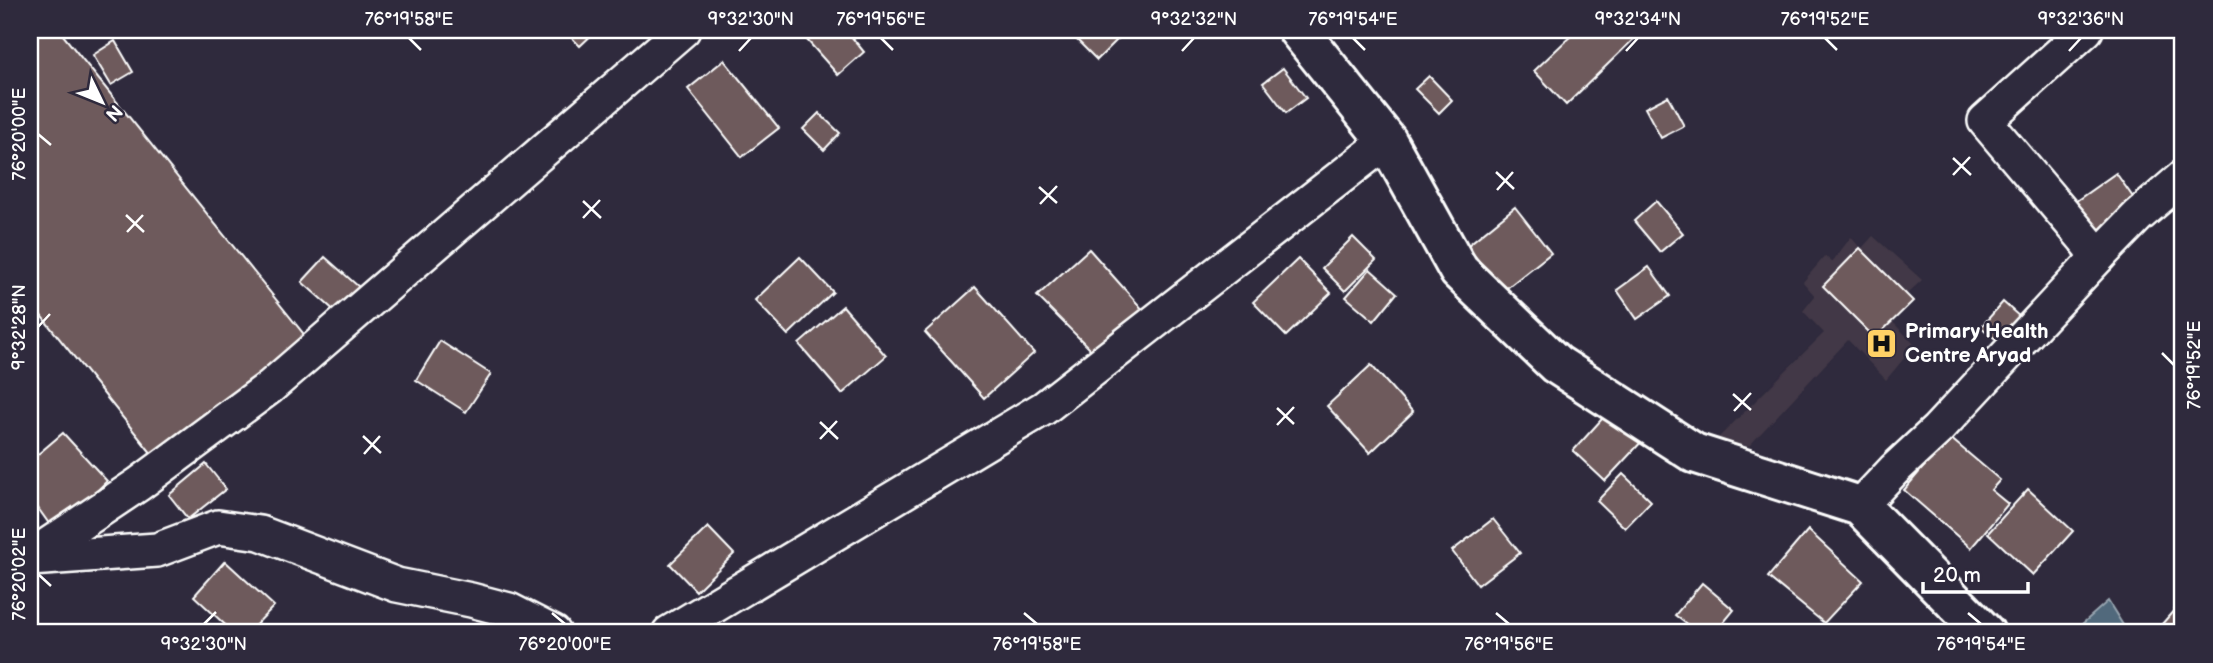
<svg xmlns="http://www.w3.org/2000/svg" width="2213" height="663" font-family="'Balsamiq Sans',sans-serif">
<rect width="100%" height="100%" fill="#2f2a3d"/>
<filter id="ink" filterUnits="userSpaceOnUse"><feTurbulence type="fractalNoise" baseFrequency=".0143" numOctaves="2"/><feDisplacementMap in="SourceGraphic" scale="14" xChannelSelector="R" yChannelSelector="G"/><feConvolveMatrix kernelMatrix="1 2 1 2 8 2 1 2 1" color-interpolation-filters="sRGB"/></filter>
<g filter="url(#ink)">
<!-- built -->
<path fill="#423846" d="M1873,236L1922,280L1885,314L1915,345L1886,380L1848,340L1749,446L1713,443L1824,333L1803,311L1815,296L1803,282L1825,256L1832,262L1851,237L1861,249Z"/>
<!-- water -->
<path fill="#51697b" stroke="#97a5b0" stroke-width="2" d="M2108,601L2128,633H2074L2073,632Z"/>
<!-- building -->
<g fill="#6e5a5b" stroke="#fff" stroke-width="2">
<path d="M30,30H59L307,338L156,459L30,302Z"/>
<path d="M564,30H597L580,46Z"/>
<path d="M819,30H846L864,52L838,75L807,40Z"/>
<path d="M1067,30H1127L1097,60Z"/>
<path d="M1577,30H1643L1566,105L1534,71Z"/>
<path d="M115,41L133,72L111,85L93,55Z"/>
<path d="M724,60L779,128L742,157L688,89Z"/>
<path d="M1283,68L1306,98L1286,113L1263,83Z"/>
<path d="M1429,76L1452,100L1439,113L1415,89Z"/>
<path d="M1668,96L1684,126L1661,138L1645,108Z"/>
<path d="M819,113L840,133L824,150L803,129Z"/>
<path d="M2116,173L2142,210L2093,243L2069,206Z"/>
<path d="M1656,201L1683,233L1660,252L1634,221Z"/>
<path d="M1515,207L1551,253L1503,291L1467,246Z"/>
<path d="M1353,237L1376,260L1345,291L1322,268Z"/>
<path d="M1860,248L1913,301L1875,338L1823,286Z"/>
<path d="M1089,249L1144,311L1094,353L1037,296Z"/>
<path d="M325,257L359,287L337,313L302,282Z"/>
<path d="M800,257L833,292L788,335L755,300Z"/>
<path d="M1298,259L1331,293L1286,336L1253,302Z"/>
<path d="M1649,267L1670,296L1637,319L1617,290Z"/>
<path d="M1370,269L1397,293L1374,321L1346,297Z"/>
<path d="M975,287L1034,353L984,398L925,332Z"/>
<path d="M2003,302L2020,317L1999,342L1981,327Z"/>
<path d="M843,306L886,356L842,394L799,344Z"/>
<path d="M440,341L491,374L466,412L416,380Z"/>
<path d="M1371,365L1413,412L1370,453L1327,406Z"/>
<path d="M1611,409L1644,439L1605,481L1573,451Z"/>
<path d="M63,433L107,481L55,532L30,497V461Z"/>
<path d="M1949,437L2000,480L1991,490L2008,504L1971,548L1904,490Z"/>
<path d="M206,464L226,489L188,519L169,495Z"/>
<path d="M1623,474L1651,501L1625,528L1597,501Z"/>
<path d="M2028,489L2073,531L2033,575L1988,533Z"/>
<path d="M1493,519L1520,553L1478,585L1452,551Z"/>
<path d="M708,527L734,554L696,591L670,564Z"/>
<path d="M1808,530L1863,581L1824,623L1768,577Z"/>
<path d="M225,561L274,606L248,633H234L194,596Z"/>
<path d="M1702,583L1734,610L1715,633H1698L1675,615Z"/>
<path d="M2183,600V633H2154Z"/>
</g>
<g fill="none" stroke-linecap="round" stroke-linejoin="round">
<defs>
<g id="street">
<path d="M2086,30L1985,121L2099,256"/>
<path d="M1860,506L1894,470L1937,430L2099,256L2138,216L2183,177"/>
<path d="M30,557L139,484L270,387L683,30"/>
<path d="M30,559L157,550L218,527L260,533L397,585L471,600L509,610L554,633"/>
<path d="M669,633L1044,408L1387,141"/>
</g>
<path id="secondary" d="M1298,30L1387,141L1459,271L1556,364L1694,453L1860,506L1985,633"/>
</defs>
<!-- street casing -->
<use href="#street" stroke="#fff" stroke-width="38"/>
<!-- secondary casing -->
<use href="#secondary" stroke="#fff" stroke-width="44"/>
<!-- street -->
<use href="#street" stroke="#2f2a3d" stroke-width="33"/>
<!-- secondary -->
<use href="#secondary" stroke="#2f2a3d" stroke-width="38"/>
</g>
</g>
<!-- ticks -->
<path fill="none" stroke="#fff" stroke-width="2.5" d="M409,38L421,50M881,38L893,50M1353,38L1365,50M1825,38L1837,50M739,51L751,38M1182,51L1194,38M1626,51L1638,38M2069,51L2081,38M38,134L51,145M1953,158L1971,175M1496,172L1514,189M1953,175L1970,157M1039,187L1057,203M1497,190L1513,172M583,201L601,218M1040,204L1057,186M126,215L144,232M583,218L600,200M127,232L143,215M38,327L50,314M2162,353L2174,365M1733,394L1751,410M1277,408L1294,424M1734,411L1751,393M820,422L838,439M1277,425L1294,407M363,436L381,453M820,439L837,421M364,454L380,436M38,574L51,586M552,613L565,624M1024,613L1037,624M1496,613L1509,624M1968,613L1981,624M204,624L216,612"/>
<!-- icons -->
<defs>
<symbol id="hospital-square" viewBox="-11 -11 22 22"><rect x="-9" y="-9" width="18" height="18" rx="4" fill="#ffd166" stroke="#2f2a3d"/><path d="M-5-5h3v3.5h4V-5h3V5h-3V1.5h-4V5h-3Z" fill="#111"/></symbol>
</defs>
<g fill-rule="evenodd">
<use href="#hospital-square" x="1864" y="326" width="35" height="35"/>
</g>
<g text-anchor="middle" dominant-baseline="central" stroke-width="5" stroke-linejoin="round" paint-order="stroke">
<!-- poi labels -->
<g font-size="21" font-weight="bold" fill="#fff" stroke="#2f2a3d" text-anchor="start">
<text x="1905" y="331">Primary Health<tspan x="1905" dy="24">Centre Aryad</tspan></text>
</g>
</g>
<!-- margin -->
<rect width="2213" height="663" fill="none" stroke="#2f2a3d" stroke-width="77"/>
<!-- north arrow -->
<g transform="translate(102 102) rotate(133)" stroke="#2f2a3d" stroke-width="5" paint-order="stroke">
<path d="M0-5L12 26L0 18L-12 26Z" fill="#ffffff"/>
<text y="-10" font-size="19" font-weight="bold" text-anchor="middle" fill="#ffffff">N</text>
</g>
<!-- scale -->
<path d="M1923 582v10h105v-10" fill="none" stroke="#ffffff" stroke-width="3.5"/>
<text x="1933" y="582" font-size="21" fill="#ffffff" stroke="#2f2a3d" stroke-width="5" paint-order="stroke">20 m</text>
<rect x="38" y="38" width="2136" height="586" fill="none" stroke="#fff" stroke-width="2.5"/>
<g font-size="18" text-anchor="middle" fill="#fff">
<text x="409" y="25">76°19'58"E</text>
<text x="751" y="25">9°32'30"N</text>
<text x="881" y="25">76°19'56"E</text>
<text x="1194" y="25">9°32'32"N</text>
<text x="1353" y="25">76°19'54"E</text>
<text x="1638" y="25">9°32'34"N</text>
<text x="1825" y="25">76°19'52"E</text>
<text x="2081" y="25">9°32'36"N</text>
<text transform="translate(19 134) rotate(-90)" y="6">76°20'00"E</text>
<text transform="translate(19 327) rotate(-90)" y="6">9°32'28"N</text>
<text transform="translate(2194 365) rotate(-90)" y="6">76°19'52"E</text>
<text transform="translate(19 574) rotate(-90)" y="6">76°20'02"E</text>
<text x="204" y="650">9°32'30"N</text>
<text x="565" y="650">76°20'00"E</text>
<text x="1037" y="650">76°19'58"E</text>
<text x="1509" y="650">76°19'56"E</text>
<text x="1981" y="650">76°19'54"E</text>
</g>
</svg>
